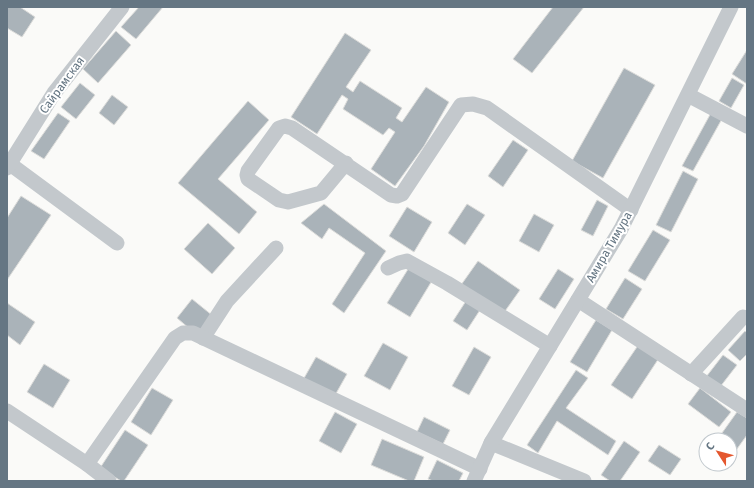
<svg xmlns="http://www.w3.org/2000/svg" width="754" height="488" font-family="'Fira Sans',sans-serif">
<rect width="100%" height="100%" fill="#fafaf8"/>
<!-- building -->
<g fill="#aab3b9" stroke="#dcdcda">
<path d="M7,7H20L35,17L22,37L7,28Z"/>
<path d="M139,7H163L136,39L121,27Z"/>
<path d="M553,7H584L532,73L513,59Z"/>
<path d="M116,31L131,45L98,83L83,69Z"/>
<path d="M345,33L371,50L346,87L353,92L360,81L402,108L396,118L402,122L426,87L449,102L424,146L395,186L371,169L395,132L389,128L383,135L343,109L348,99L342,95L317,134L291,117Z"/>
<path d="M747,50V84L732,74Z"/>
<path d="M624,68L655,85L603,178L572,161Z"/>
<path d="M732,78L744,85L731,108L719,101Z"/>
<path d="M80,83L95,95L76,119L61,107Z"/>
<path d="M112,95L128,107L114,125L99,113Z"/>
<path d="M248,101L269,120L218,179L257,212L239,234L178,183Z"/>
<path d="M712,111L723,117L693,171L682,166Z"/>
<path d="M58,113L70,121L44,159L31,151Z"/>
<path d="M513,140L528,150L503,187L488,176Z"/>
<path d="M683,171L698,179L671,232L656,225Z"/>
<path d="M21,196L51,215L7,280V218Z"/>
<path d="M597,200L608,206L593,236L581,230Z"/>
<path d="M324,204L386,251L344,313L332,304L365,253L329,228L322,239L301,223Z"/>
<path d="M467,204L485,215L465,245L448,233Z"/>
<path d="M407,207L432,222L414,252L389,236Z"/>
<path d="M534,214L554,225L539,252L519,241Z"/>
<path d="M208,223L235,248L212,274L184,249Z"/>
<path d="M653,230L670,240L645,281L628,271Z"/>
<path d="M478,261L520,290L503,314L461,285Z"/>
<path d="M410,266L433,279L410,317L387,303Z"/>
<path d="M558,269L574,279L555,309L539,299Z"/>
<path d="M625,278L642,289L623,319L606,309Z"/>
<path d="M192,299L213,316L197,335L177,318Z"/>
<path d="M466,301L480,310L467,330L453,321Z"/>
<path d="M7,303L35,322L20,345L7,335Z"/>
<path d="M596,320L612,330L587,372L570,362Z"/>
<path d="M745,331L747,333V354L740,361L728,350Z"/>
<path d="M383,343L408,357L390,390L364,376Z"/>
<path d="M639,344L659,358L632,399L611,385Z"/>
<path d="M474,347L491,357L469,395L452,386Z"/>
<path d="M723,355L737,365L720,387L706,377Z"/>
<path d="M316,357L347,374L334,397L303,380Z"/>
<path d="M44,364L70,380L53,408L27,392Z"/>
<path d="M576,370L588,378L566,408L616,441L608,455L557,421L538,453L527,445Z"/>
<path d="M152,388L173,400L151,435L131,422Z"/>
<path d="M700,388L731,412L719,427L688,404Z"/>
<path d="M335,412L357,424L341,453L319,441Z"/>
<path d="M737,412L747,418V435L734,453L730,451V440H717Z"/>
<path d="M424,417L450,430L443,444L417,432Z"/>
<path d="M125,430L148,445L124,481H121L100,468Z"/>
<path d="M382,439L424,457L414,481H409L371,465Z"/>
<path d="M624,441L640,452L620,481H610L601,475Z"/>
<path d="M659,445L681,459L670,475L648,461Z"/>
<path d="M437,460L463,473L459,481H433L428,479Z"/>
</g>
<g fill="none" stroke-linecap="round" stroke-linejoin="round">
<!-- street -->
<g stroke="#c3c8cc" stroke-width="15">
<path d="M688,95L747,126"/>
<path d="M346,163L321,193L288,202L279,200L248,179L247,175L248,171L279,128L285,126L292,128L391,195L397,196L402,194L461,105L473,104L487,108L631,210"/>
<path d="M10,164L117,243"/>
<path d="M7,168L54,93L122,7"/>
<path d="M388,268L399,263L407,261L447,283L550,346"/>
<path d="M578,300L747,410"/>
<path d="M203,338L227,301L276,248"/>
<path d="M691,374L743,317"/>
<path d="M7,411L87,464L175,338L183,333H193L480,469"/>
<path d="M491,443L584,481"/>
<path d="M87,464L109,481"/>
<path d="M474,481L491,443L621,229L731,7"/>
</g>
</g>
<g text-anchor="middle" dominant-baseline="central" stroke-width="4" stroke-linejoin="round" paint-order="stroke">
<!-- street labels -->
<g font-size="12" fill="#657683" stroke="#fff">
<text transform="translate(62 85) rotate(-54)">Сайрамская</text>
<text transform="translate(609 247) rotate(-60)">Амира Тимура</text>
</g>
</g>
<!-- border -->
<rect width="754" height="488" fill="none" stroke="#657683" stroke-width="16"/>
<!-- north arrow -->
<g transform="translate(718 452) rotate(306)"><circle r="19" fill="#ffffff" stroke="#c1c8cd"/>
<path d="M0-3L7 15L0 10L-7 15Z" fill="#e4572e"/>
<text y="-6" font-size="11" font-weight="bold" text-anchor="middle" fill="#657683">С</text>
</g>
</svg>
